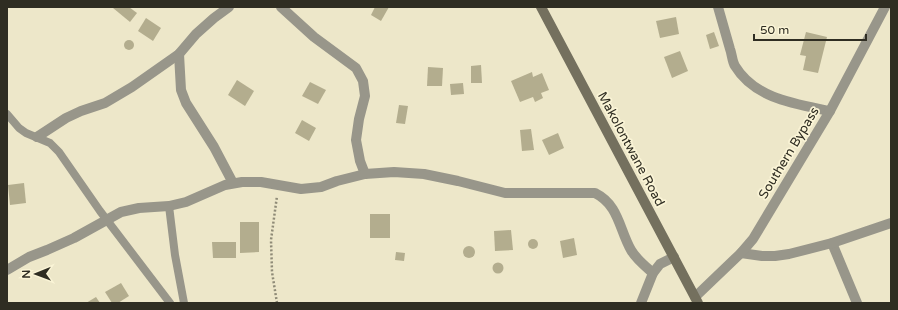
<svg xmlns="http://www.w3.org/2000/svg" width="898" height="310" font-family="'Varela Round',sans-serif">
<rect width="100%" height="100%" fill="#ede7c9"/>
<!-- building -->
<g fill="#b3ad8e">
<path d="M114,7H129L137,13L130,22L113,8Z"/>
<path d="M375,7H389L381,21L371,15Z"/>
<path d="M676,17L679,34L660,38L656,21Z"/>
<path d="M146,18L161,28L153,41L138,31Z"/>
<path d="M714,32L719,46L710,49L706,35Z"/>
<path d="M806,32L827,37L818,73L803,70L806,56L800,55Z"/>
<circle cx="129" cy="45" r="5"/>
<path d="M680,51L688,71L672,78L664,57Z"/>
<path d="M481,65L482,83H471V66Z"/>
<path d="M428,67L443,68L442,86H427Z"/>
<path d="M532,72L533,77L542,73L549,90L541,93L543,98L535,102L533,97L520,102L511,81Z"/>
<path d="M237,80L254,91L245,106L228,95Z"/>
<path d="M310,82L326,90L318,104L302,96Z"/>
<path d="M463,83L464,94L451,95L450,84Z"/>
<path d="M399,105L408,106L405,124L396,123Z"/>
<path d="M302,120L316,128L309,141L295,133Z"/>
<path d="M531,129L534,150L522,151L520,130Z"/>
<path d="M558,133L564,148L549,155L542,140Z"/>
<path d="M24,183L26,203L10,205L8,185Z"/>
<rect x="370" y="214" width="20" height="24"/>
<path d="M240,222H259V252L240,253Z"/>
<path d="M511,230L513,250L495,251L494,231Z"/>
<path d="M574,238L577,255L563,258L560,241Z"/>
<circle cx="533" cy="244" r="5"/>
<path d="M212,242H236V258H213Z"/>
<circle cx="469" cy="252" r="6"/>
<path d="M396,252L405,253L404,261L395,260Z"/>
<circle cx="498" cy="268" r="5.5"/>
<path d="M121,283L129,296L118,303H112L105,292Z"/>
<path d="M96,297L100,303H86Z"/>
</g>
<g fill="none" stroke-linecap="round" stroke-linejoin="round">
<!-- path -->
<path stroke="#8f8b77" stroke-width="2.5" stroke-dasharray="2 2" stroke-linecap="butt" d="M277,303L272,272L271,240L277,196"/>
<!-- service -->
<g stroke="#98968a" stroke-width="8">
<path d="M7,114L19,128L26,133L50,143L59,152L100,211L170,303"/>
<path d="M169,206L175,255L184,303"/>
</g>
<!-- minor -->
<g stroke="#98968a" stroke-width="10">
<path d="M281,7L314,37L356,68L363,81L365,96L359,119L356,140L360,161L365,174"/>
<path d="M718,7C722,21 726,35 730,49C732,54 732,61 735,66C755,99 796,104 830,111"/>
<path d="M179,54L181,90L186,103L214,147L233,183"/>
<path d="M37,137L66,118L81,111L105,103L132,87L179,54L196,34L214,18L229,7"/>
<path d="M832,243L857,303"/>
<path d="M741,253L762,256H775L789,254L832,243L891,223"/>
<path d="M7,270L29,257L47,250L74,238L121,212L139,208L169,206L186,202L225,185L242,182H261L301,189L321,187L337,181L365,174L394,172L424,174L458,181L505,193H595C619,205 619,229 631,250C636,259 645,266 653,273"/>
<path d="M641,303L653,273L660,264L674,257"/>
</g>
<!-- tertiary -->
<path stroke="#98968a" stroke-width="10" d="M695,297L741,253L753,239L830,111L885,7"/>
<!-- secondary -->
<path stroke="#74705e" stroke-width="10" d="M541,7L698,303"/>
</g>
<g text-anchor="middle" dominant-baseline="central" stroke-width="3.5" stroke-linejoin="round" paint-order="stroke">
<!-- street labels -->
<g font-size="13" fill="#2f2d22" stroke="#faf4d6">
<text transform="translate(631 149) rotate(62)">Makolontwane Road</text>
<text transform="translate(789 153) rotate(-59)">Southern Bypass</text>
</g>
</g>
<!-- border -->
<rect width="898" height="310" fill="none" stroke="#2f2d22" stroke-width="16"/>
<!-- north arrow -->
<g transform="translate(36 274) rotate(269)" stroke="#faf4d6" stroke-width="3" paint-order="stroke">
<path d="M0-3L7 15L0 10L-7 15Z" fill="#2f2d22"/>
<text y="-6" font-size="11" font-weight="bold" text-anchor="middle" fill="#2f2d22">N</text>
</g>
<!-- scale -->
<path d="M754 34v6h112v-6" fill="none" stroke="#2f2d22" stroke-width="2"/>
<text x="760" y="34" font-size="12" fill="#2f2d22" stroke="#faf4d6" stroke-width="3" paint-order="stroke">50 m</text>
</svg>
